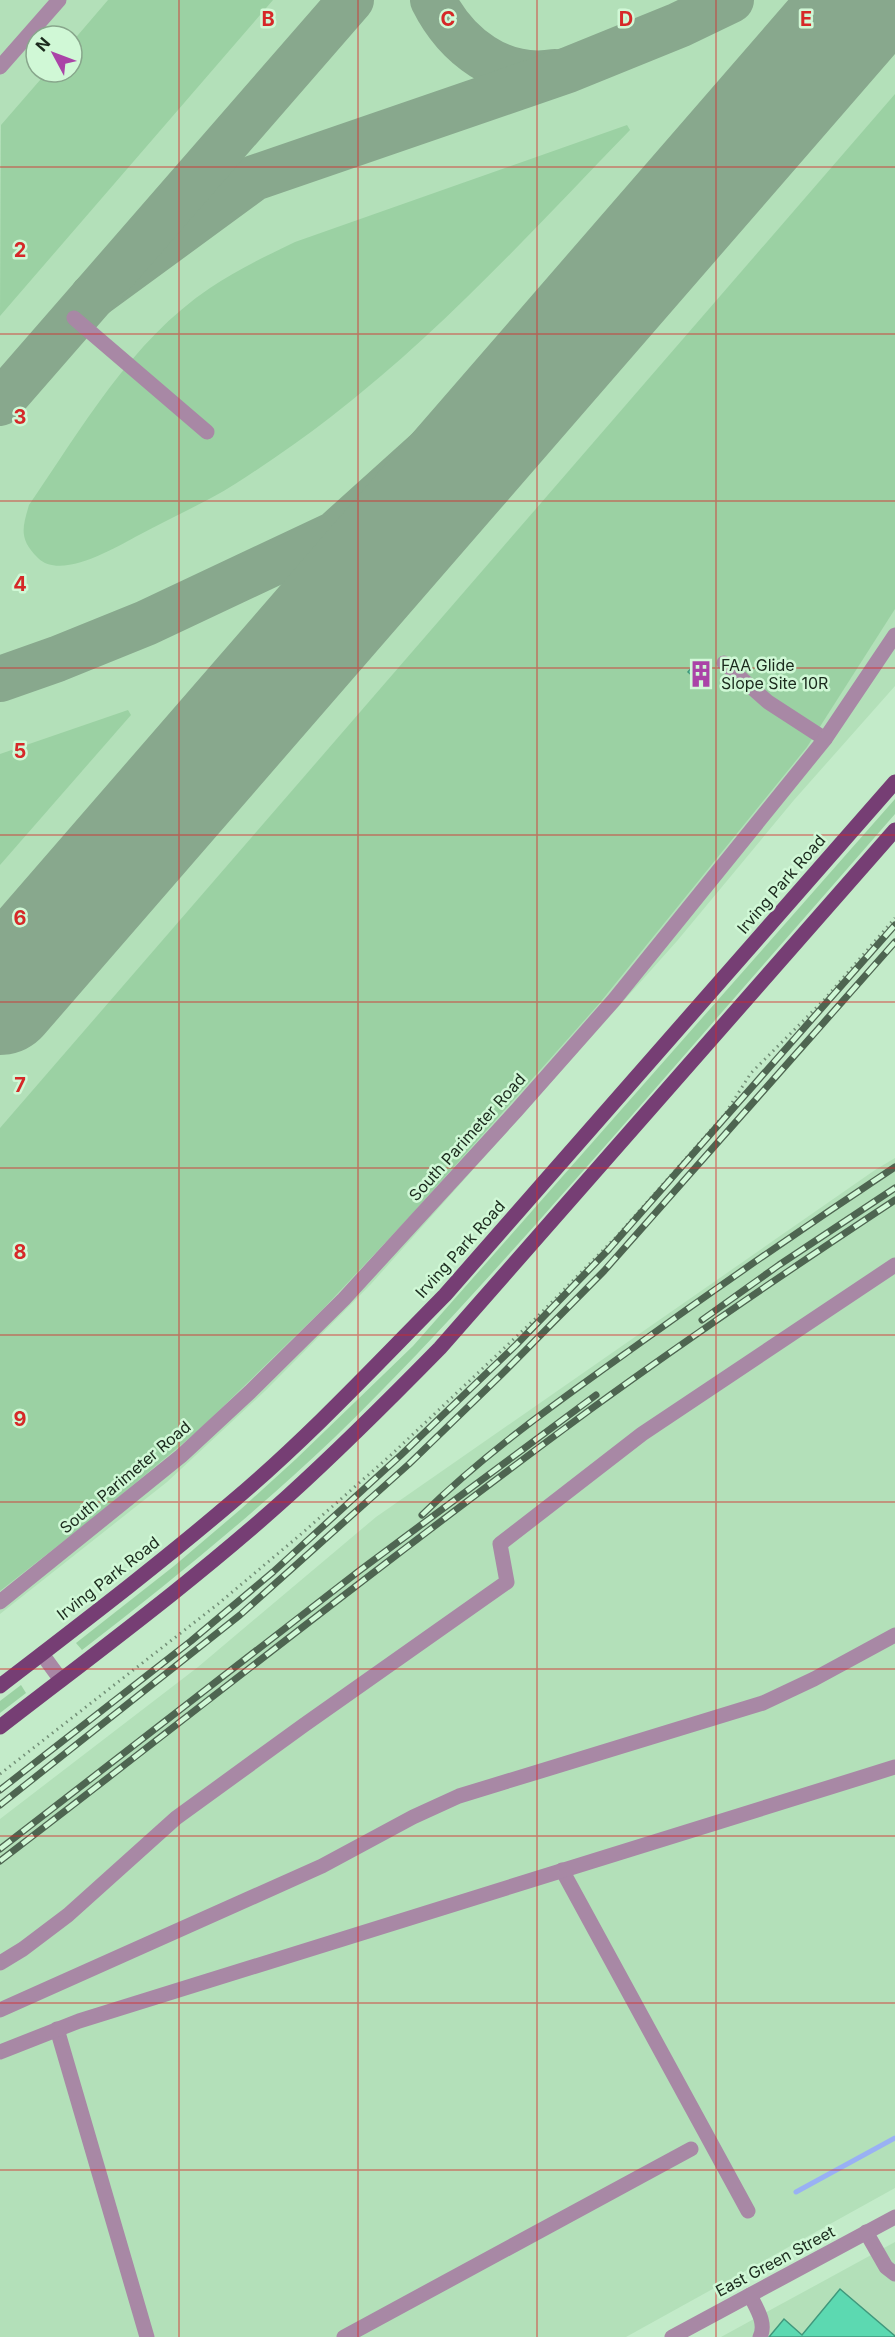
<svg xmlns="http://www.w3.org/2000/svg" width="895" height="2337" font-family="Inter,sans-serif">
<rect width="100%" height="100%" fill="#c3ebc9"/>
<!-- built -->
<g fill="#b3e0b9" fill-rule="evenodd">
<path d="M0,0H895V686L794,800L677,941L371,1284L266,1390L167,1482L0,1614ZM36,36H72V72H36Z"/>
<path d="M895,1158V2188L626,2337H0V1819L198,1667L376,1517L875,1170Z"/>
<path d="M895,2242V2337H721Z"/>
</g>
<!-- green -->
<g fill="#9bd1a3">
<path d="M108,0H273L0,316L1,125L47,72H72V42Z"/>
<path d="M895,94V609L807,747L598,1005L413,1213L323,1309L199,1430L97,1515L0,1591V1128Z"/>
<path d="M627,125L630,130C535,228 441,332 332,416C301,440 268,463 235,484C205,503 170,518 139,535C116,547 61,581 38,558C19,539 22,529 29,505C82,428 131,341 210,288C237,270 266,256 295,242Z"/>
<path d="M128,710L131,715L0,865V754Z"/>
<path d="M895,799V814C801,922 707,1029 613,1137C522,1240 432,1343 334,1438C254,1514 169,1583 82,1650L76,1643L174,1566L241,1509L296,1459L413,1346Z"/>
<path d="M21,1685L26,1693L0,1713V1701Z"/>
</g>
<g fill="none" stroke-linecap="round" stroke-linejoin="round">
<!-- stream -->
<path stroke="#99b1f4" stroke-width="5" d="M796,2192L895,2138"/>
<!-- taxiway -->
<g stroke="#88a88d" stroke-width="46">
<path d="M433,0C456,46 501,81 555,72"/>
<path d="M93,296L254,178L568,70L679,25L731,0"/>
<path d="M0,403L351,0"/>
<path d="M0,679L57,659L146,623L335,534L556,335L705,183"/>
</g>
<!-- runway -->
<path stroke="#88a88d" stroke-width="116" d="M0,997L865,0"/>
<!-- path -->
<path stroke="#738f77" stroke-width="3" stroke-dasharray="1.5 4.5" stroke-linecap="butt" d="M0,1774L218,1604L300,1535L392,1454L536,1318L618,1235L725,1114L751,1073L823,1001L895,918"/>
<!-- minor -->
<g stroke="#a888a5" stroke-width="15">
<path d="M0,67L59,0"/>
<path d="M74,318L207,432"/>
<path d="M724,663L768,702L825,739"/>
<path d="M0,1602L181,1456L250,1392L344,1299L516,1111L614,1000L825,739L895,635"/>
<path d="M42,1654L61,1680"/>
<path d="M562,1870L748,2211"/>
<path d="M0,1963L23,1949L68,1915L176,1818L304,1725L507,1582L500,1544L642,1434L895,1265"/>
<path d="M0,2010L322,1866L413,1817L459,1796L763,1703L814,1679L895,1635"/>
<path d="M57,2029L147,2337"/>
<path d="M0,2052L79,2021L895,1767"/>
<path d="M866,2232L886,2267L895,2274"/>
<path d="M750,2295C756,2308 767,2323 760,2337"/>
<path d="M344,2337L691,2149"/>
<path d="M672,2337L895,2217"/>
</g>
<!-- major -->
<g stroke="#763e74" stroke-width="15">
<path d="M0,1686C78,1626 157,1566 232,1502C308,1438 376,1365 445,1295L895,782"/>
<path d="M0,1727C97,1652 196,1579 287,1497C340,1449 390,1399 440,1348L895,830"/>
</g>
<defs>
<g id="rail">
<path d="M702,1320L779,1265L895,1188"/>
<path d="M422,1515C486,1452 560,1400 633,1348C719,1286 806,1226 895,1167"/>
<path d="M0,1790L191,1641L273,1572L401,1455L516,1345L609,1249L895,925"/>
<path d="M0,1805L240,1615L409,1464L501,1375L604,1271L895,942"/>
<path d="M0,1849L359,1571L596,1395"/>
<path d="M0,1861C197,1710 391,1556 591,1409C690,1337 792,1268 895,1200"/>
</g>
</defs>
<!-- rail casing -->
<use href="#rail" stroke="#4e6551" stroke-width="7"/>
<!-- rail -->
<use href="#rail" stroke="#d0f8d6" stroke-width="4.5" stroke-dasharray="14" stroke-linecap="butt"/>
</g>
<!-- shaded-wall -->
<path fill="#40987c" d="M708,668L711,672L700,684L697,680Z"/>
<!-- building -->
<g fill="#5cd9b1" stroke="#40987c" stroke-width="1.5">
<path d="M698,660L708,668L697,680L688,672Z"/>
<path d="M840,2289L895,2336V2337H769L784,2319L802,2335Z"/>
</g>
<!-- grid -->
<path fill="none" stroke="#d62828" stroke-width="1.5" stroke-opacity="0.55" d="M179,0V2337M358,0V2337M537,0V2337M716,0V2337M0,167H895M0,334H895M0,501H895M0,668H895M0,835H895M0,1002H895M0,1168H895M0,1335H895M0,1502H895M0,1669H895M0,1836H895M0,2003H895M0,2170H895"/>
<!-- icons -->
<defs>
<symbol id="building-bare" viewBox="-9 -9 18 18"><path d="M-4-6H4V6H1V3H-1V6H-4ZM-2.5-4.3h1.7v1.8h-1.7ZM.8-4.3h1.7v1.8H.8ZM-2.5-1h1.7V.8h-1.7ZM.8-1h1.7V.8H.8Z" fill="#aa43a7" stroke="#d0f8d6" stroke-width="2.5" paint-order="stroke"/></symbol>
</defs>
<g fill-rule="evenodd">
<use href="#building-bare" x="682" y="655" width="38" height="38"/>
</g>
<g text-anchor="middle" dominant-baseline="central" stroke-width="5" stroke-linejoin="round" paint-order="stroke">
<!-- poi labels -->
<g font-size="16" fill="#1b2a1d" stroke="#d0f8d6" text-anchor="start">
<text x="721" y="665">FAA Glide<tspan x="721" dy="18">Slope Site 10R</tspan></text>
</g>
<!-- street labels -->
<g font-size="16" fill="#1b2a1d" stroke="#d0f8d6">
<text transform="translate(781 884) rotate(-49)">Irving Park Road</text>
<text transform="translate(467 1137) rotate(-48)">South Parimeter Road</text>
<text transform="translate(460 1249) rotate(-48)">Irving Park Road</text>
<text transform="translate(125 1477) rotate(-40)">South Parimeter Road</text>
<text transform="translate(108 1578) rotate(-38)">Irving Park Road</text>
<text transform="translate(775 2261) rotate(-28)">East Green Street</text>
</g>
</g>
<g font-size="20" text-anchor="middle" font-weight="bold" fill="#d62828" stroke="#d0f8d6" stroke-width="5" stroke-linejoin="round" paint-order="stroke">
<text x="268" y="26">B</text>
<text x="448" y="26">C</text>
<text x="626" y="26">D</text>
<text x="806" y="26">E</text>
<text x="20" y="257">2</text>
<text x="20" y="424">3</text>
<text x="20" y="591">4</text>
<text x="20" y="758">5</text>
<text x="20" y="925">6</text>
<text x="20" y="1092">7</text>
<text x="20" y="1259">8</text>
<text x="20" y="1426">9</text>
</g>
<!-- north arrow -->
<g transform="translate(54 54) rotate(311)"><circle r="28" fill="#d0f8d6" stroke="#88a68c" stroke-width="1.5"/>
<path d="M0-4.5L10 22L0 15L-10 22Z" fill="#aa43a7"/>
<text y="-9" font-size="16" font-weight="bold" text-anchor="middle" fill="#1b2a1d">N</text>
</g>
</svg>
